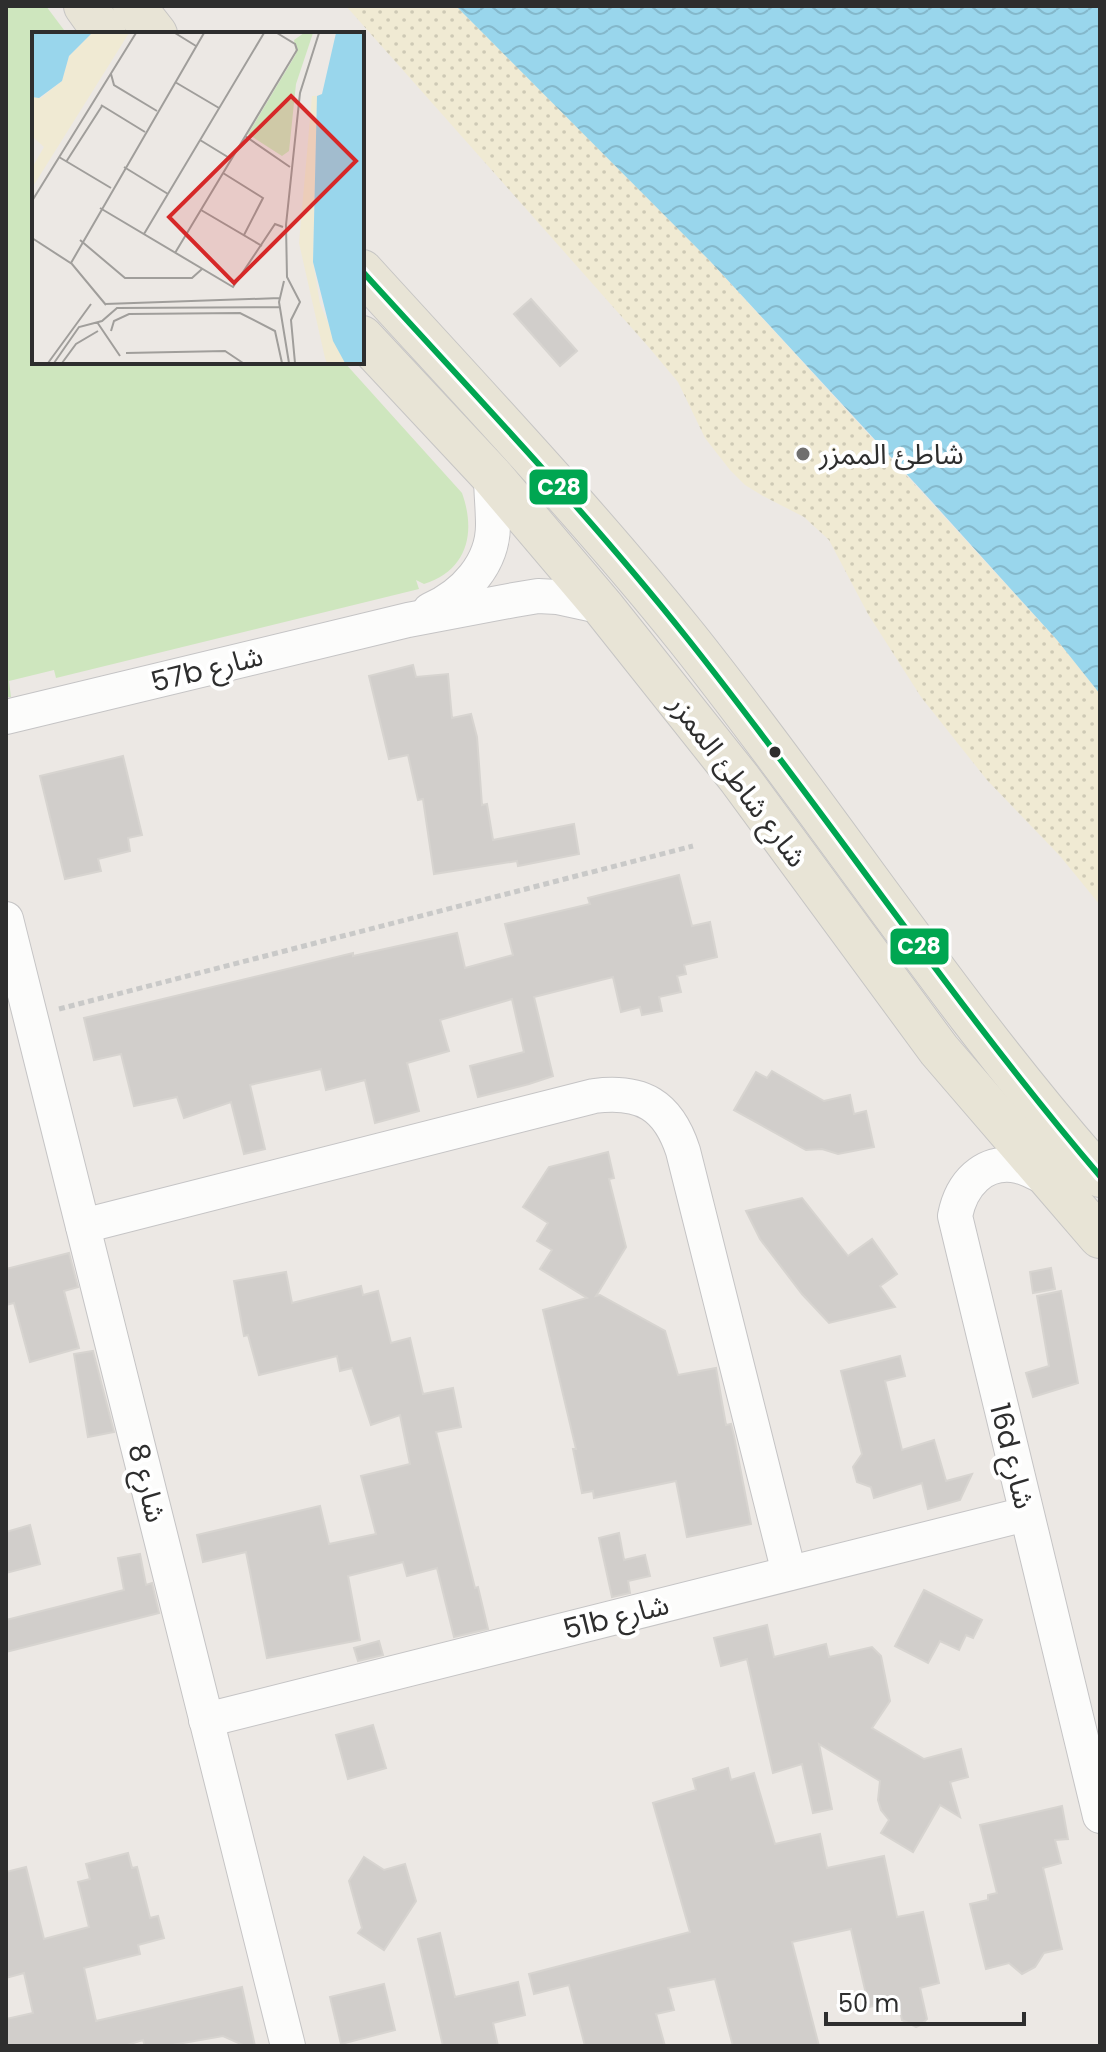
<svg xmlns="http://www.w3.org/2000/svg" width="1106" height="2052" font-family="Poppins,'Noto Sans Arabic',sans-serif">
<defs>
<pattern id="sand-dots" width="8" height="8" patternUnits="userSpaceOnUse" patternTransform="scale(2)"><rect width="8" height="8" fill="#f0ead3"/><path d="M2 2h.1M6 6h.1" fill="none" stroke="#cec9b5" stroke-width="1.8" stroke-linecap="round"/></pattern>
<pattern id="water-waves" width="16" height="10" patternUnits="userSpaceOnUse" patternTransform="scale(2)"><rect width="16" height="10" fill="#99d6ec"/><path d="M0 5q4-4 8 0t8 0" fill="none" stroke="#84b8cb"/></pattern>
</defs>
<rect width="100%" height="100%" fill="#ece8e4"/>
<!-- grass -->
<path fill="#cee6be" d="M6,6H46L67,34H34V362H344L462,493C476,532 468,570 424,584L416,580L419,589L56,678L54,670L9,681L11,697H6Z"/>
<!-- sand -->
<path fill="url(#sand-dots)" d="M346,6H456L710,261L1057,640L1100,694V905L1060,856L987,780L921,697L868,614L829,540L804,517L763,496L745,485L730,470L705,438L678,382L646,344Z"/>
<!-- water -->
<path fill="url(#water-waves)" d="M456,6H1100V694L1057,640L924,493L710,261Z"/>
<!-- building -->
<g fill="#d1cecb" stroke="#d7d4d0" stroke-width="2">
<path d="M531,299L577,351L560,366L514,314Z"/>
<path d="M413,665L416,677L448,674L452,718L471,714L477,737L482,805L487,804L493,840L574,824L579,854L518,866L517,861L434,874L423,799L418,800L408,755L389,759L369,676Z"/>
<path d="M123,756L142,835L128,838L130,851L98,859L101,871L65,879L40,776Z"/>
<path d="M679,875L692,926L710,922L717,957L684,965L686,974L677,976L681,992L659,997L662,1011L642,1015L640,1007L621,1012L613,977L534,997L553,1076L529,1084L478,1097L470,1066L524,1052L512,999L440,1020L449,1051L407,1063L419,1111L375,1123L365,1080L326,1090L321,1069L250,1085L265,1149L244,1154L231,1102L184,1118L177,1097L134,1106L121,1054L94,1060L84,1018L353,953V956L457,933L465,968L513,955L505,924L590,904L588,898Z"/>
<path d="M772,1071L824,1101L850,1095L854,1114L866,1111L874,1147L838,1154L822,1149L806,1150L734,1110L756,1072L767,1078Z"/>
<path d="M608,1152L614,1178L609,1179L626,1247L596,1296L600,1295L665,1331L678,1375L716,1368L726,1425L731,1424L734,1436L751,1524L687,1537L676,1481L594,1498L593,1491L582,1493L573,1449H576L543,1310L587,1298L540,1269L552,1250L537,1241L548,1223L523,1207L549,1167Z"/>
<path d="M802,1198L848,1256L872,1239L897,1274L880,1286L895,1307L829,1323L802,1294L760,1239L746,1211Z"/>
<path d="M69,1253L78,1287L64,1291L79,1348L30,1362L14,1303L6,1305V1269Z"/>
<path d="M1051,1268L1055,1289L1033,1293L1030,1272Z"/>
<path d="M286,1272L292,1303L361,1286L363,1295L378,1291L391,1343L410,1338L423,1394L453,1388L461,1427L436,1432L475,1588L478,1587L488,1629L454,1637L437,1568L407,1576L403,1562L348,1576L360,1640L267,1658L246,1552L203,1562L197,1535L320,1506L329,1544L376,1534L361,1476L410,1464L400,1415L371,1425L352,1368L340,1371L337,1356L259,1375L248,1335L244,1336L234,1281Z"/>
<path d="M1061,1291L1078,1383L1033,1397L1026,1373L1049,1366L1037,1296Z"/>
<path d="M93,1351L114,1432L88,1437L74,1354Z"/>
<path d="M900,1356L905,1376L885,1381L902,1450L934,1440L946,1481L972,1474L960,1500L928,1509L922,1483L874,1498L871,1487L857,1482L853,1467L862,1454L841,1371Z"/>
<path d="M30,1525L40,1564L6,1573V1532Z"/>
<path d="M619,1533L624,1560L645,1555L650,1576L628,1581L630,1593L612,1597L599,1538Z"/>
<path d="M140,1554L146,1585L152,1583L159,1613L6,1652V1620L124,1590L118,1558Z"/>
<path d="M924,1590L982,1620L973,1638L966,1635L959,1650L940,1641L928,1663L895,1646Z"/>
<path d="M767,1625L774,1657L826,1644L829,1657L872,1647L881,1656L890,1701L872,1728L924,1759L961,1749L968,1777L950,1782L960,1817L940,1805L913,1852L881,1833L889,1820L881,1810L878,1800L880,1781L819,1744L832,1809L813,1813L802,1764L773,1773L747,1659L721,1666L714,1638Z"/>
<path d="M379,1641L383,1655L358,1661L354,1648Z"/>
<path d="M373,1725L386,1768L348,1779L336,1735Z"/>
<path d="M728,1768L731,1780L754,1773L775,1844L820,1834L827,1868L884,1856L897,1917L923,1912L939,1983L920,1988L927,2019L921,2025L916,2027L902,2020L898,2000L869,2007L851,1929L792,1942L819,2046H733L715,1979L668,1988L674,2010L656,2014L665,2046H585L569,1985L534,1994L529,1974L690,1932L653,1803L696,1790L693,1779Z"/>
<path d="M1062,1806L1068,1839L1055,1840L1061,1863L1043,1868L1062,1949L1044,1953L1035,1967L1022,1974L1009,1963L986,1969L970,1904L988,1900V1895L997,1893L980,1825Z"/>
<path d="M128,1853L132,1868L137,1867L150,1918L158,1916L164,1938L138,1945L140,1954L84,1968L96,2021L242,1987L255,2046H245L223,2036L166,2046H145L143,2040L124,2046H6V2019L33,2013L24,1973L6,1978V1872L26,1867L44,1939L89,1927L78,1882L90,1879L86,1864Z"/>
<path d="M364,1857L384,1870L405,1864L416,1901L384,1950L358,1933L362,1928L349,1881Z"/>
<path d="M440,1933L455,1997L518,1982L525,2015L493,2023L498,2046H443L418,1939Z"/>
<path d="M384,1984L395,2030L341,2044L330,1997Z"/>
</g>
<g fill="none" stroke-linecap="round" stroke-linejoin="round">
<defs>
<g id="minor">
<path d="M430,610C464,595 493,564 493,525C493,508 491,492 491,475"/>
<path d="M6,717L408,620L514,600L538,596L557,597L603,607"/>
<path d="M6,919L288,2046"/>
<path d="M1048,1178C1038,1175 1028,1168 1018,1166C983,1159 961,1185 955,1216L1100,1816"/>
<path d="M83,1226L594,1096C642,1090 668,1105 683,1151L789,1573"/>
<path d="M206,1720L1026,1514"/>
</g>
<g id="major">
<path d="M85,6L105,34"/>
<path d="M134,6L156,34"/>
<path d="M362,271C472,392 585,511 687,638C828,815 950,1006 1100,1176"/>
<path d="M362,337L491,475L603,607L739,778L939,1050L1100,1237"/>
</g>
</defs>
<!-- minor casing -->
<use href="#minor" stroke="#c5c4c5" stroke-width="36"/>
<!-- major casing -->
<use href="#major" stroke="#c6c5c4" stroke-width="44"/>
<!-- path -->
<path stroke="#c9c9c8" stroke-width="5" stroke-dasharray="6 4" stroke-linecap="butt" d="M59,1009L693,846"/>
<!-- minor -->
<use href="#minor" stroke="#fcfcfb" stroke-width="34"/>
<!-- major -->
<use href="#major" stroke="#e8e4d6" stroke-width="42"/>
<defs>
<path id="bus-1" d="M362,271C472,392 585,510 687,638C828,815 953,1004 1100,1176"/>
</defs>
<!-- bus-1 casing -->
<use href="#bus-1" stroke="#fff" stroke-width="12"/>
<!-- bus-1 -->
<use href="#bus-1" stroke="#00a651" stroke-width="6"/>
</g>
<!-- markers -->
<circle fill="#706f6e" stroke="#fff" stroke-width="3" cx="803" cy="454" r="8"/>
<circle fill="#2e2e2e" stroke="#fff" stroke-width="3" cx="775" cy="752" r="7"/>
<g text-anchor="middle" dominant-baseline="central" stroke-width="8" stroke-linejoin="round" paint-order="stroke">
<!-- poi labels -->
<g font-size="28" fill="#2e2e2e" stroke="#fff" text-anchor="start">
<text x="819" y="454">شاطئ الممزر</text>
</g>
<!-- street labels -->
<g font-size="28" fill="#2e2e2e" stroke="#fff">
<text transform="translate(207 669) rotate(-14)">57b شارع</text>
<text transform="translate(738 781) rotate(53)">شارع شاطئ الممزر</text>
<text transform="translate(1012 1456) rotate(76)">16d شارع</text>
<text transform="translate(147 1483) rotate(76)">شارع 8</text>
<text transform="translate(616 1617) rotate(-14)">51b شارع</text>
</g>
</g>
<!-- overview -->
<g transform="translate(32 32)">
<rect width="332" height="332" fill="#ece8e4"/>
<path d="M272,1H281L264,52L257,119L250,124L216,102L264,22L262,8Z" fill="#cee6be"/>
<path d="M60,1H97L0,156V136L12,115L2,106L0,65L9,66L30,49L37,24ZM280,64H285L281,230L288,272L313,331H295L293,326L267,211Z" fill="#f0ead3"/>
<path d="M0,1H60L37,24L30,49L7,66L0,65ZM304,1H332V331H313L301,309L281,230L285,64L290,62Z" fill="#99d6ec"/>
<path fill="none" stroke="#a09e9b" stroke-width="2" d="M143,1L164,14M79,42L82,53L125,79M143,50L187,76M69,73L113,100M213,104L258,135M168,108L199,127M27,125L79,156M34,130L70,74M92,135L136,162M191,141L231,166L212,203M0,169L104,1M68,176L201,255L243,192L251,195M169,178L230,214M112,202L232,1M0,206L40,232L74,273M48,208L93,246H160L170,237M143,221L265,18L263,12L245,1M39,231L172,1M252,249L247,270L257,331M73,272L248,266M65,290L88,324M79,299L82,289L97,282L208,281L243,299L250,331M94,321L193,319L211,331M16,331L59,272M22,331L47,295L70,289L85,276L248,275M30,331L44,312L66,299M263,331L259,288L268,270L255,245L254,193L268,61L287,1"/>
<path fill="#d62828" fill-opacity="0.15" stroke="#d62828" stroke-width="4" d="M259,64L324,129L202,251L137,185Z"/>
<rect width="332" height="332" fill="none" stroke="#2e2e2e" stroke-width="4"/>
</g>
<g stroke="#fff" stroke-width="3">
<rect x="528" y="468" width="61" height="38" rx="8" fill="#00a651"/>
<rect x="889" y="927" width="61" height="39" rx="8" fill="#00a651"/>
</g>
<g font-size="22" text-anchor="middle" font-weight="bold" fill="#fff">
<text x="559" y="495">C28</text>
<text x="919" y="954">C28</text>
</g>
<!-- border -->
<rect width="1106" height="2052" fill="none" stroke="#2e2e2e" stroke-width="16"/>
<!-- scale -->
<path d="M826 2012v12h198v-12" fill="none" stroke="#2e2e2e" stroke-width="4"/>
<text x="838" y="2012" font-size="24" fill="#2e2e2e" stroke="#ffffff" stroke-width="6" paint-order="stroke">50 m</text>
</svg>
